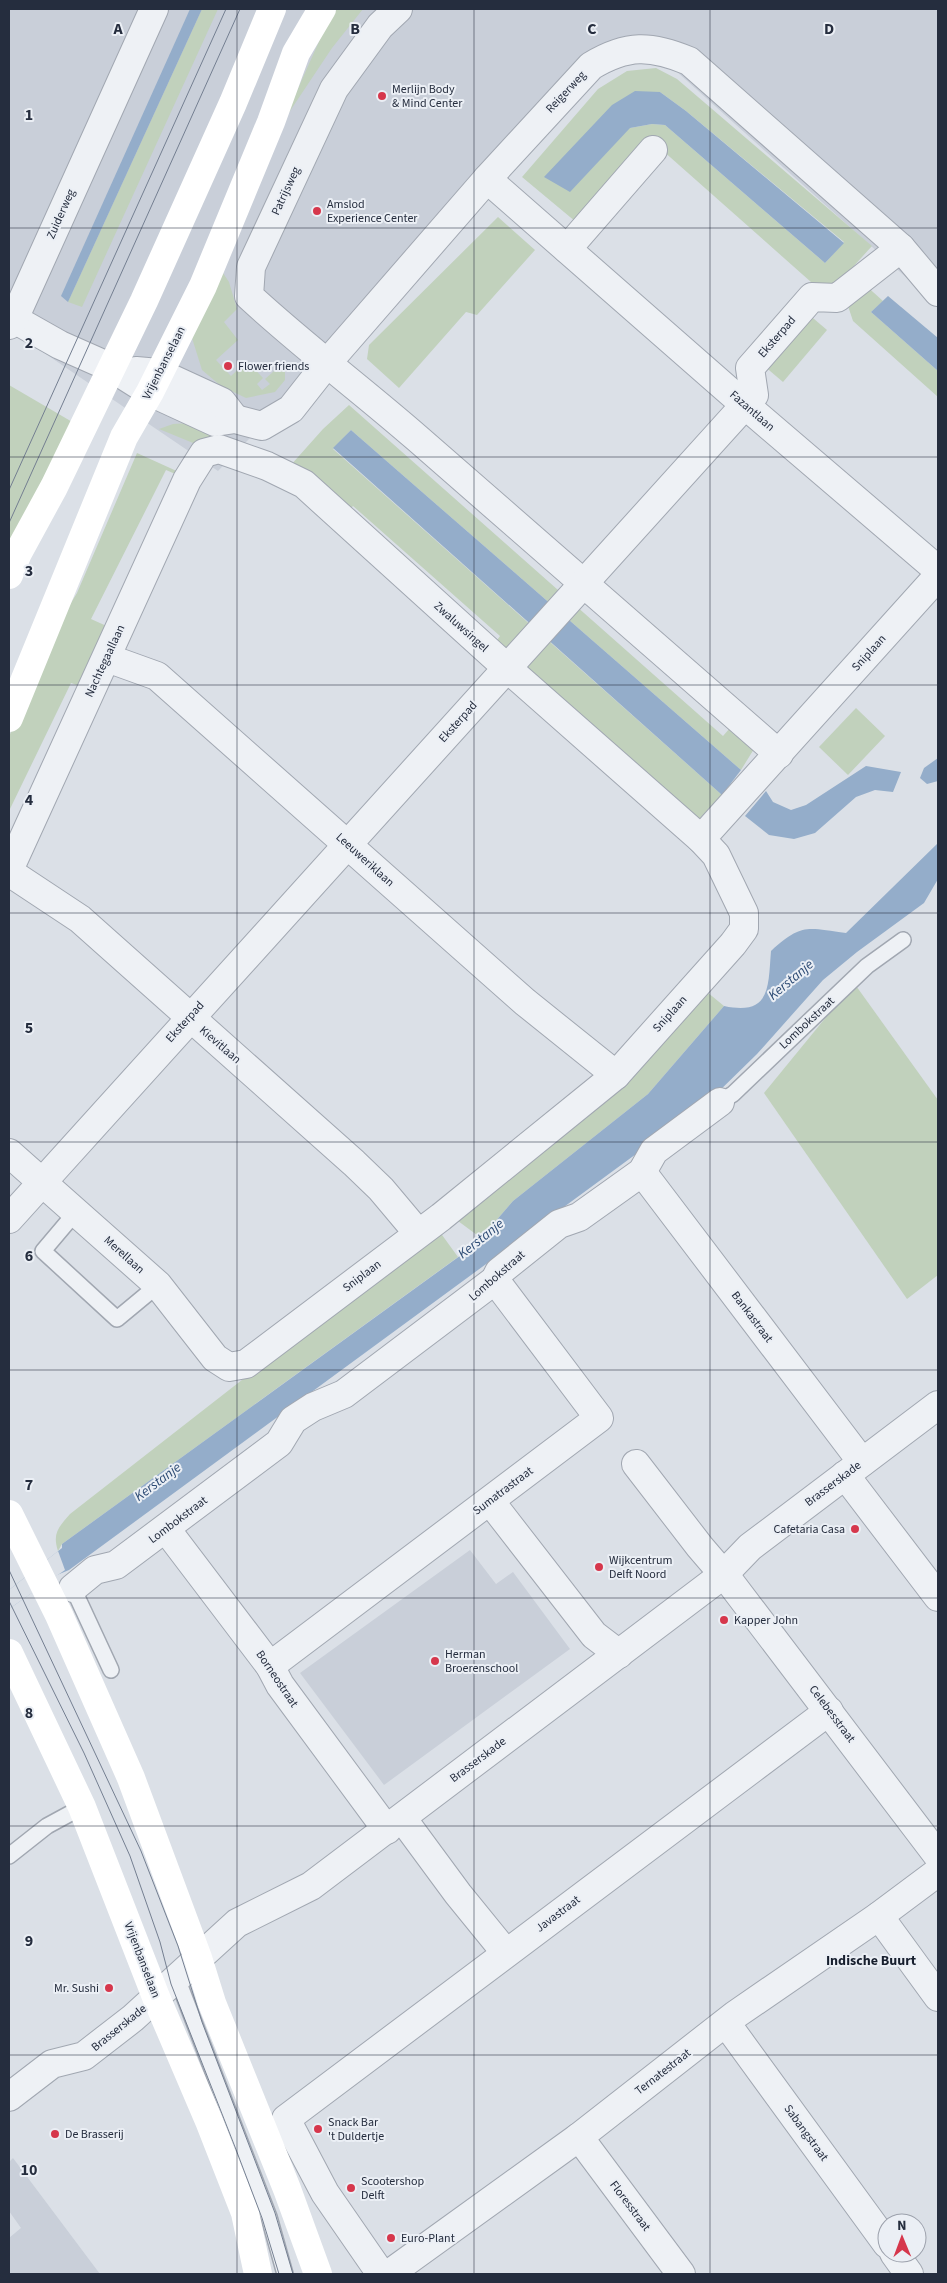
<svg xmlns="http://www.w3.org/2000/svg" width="947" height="2283" font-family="'Source Sans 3',sans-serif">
<rect width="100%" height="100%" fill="#dbe0e7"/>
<!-- built -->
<g fill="#c9cfd9">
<path d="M9,9H938V306L676,71L649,62L624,66L600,77L218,471L9,329Z"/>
<path d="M470,1550L496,1584L513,1572L570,1649L384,1785L300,1673Z"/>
<path d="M13,2158L100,2274H9V2238L21,2228L9,2211V2162Z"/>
</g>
<!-- green -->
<g fill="#c1d1bc" fill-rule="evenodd">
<path d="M202,9H218L82,307L68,302Z"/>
<path d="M337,9H363L332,48L284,120L329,19Z"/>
<path d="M656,68L677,79L872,246L833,289L809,286L811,282L653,142L576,222L522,177L598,89L627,71ZM660,92L686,111L844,242L825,263L665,125L652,124L630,128Z"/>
<path d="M498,217L535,250L477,315L466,312L399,388L367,359L369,345Z"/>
<path d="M223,273L229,282L237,309L224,322L238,340L216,360L231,376L247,361L263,378L257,384L262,390L270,384L265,379L282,364L285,367V380L275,392L246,398L221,386L202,370L192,338Z"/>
<path d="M863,283L883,301L871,312L938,371V397L853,321L846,300Z"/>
<path d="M807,313L827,330L783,382L763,365Z"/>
<path d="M9,385L74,423L9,573Z"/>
<path d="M349,405L723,736L730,728L754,749L741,770L351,430L333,449L722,795L698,820L495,643L500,636L353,506L347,512L290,466L323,429Z"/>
<path d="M190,423L215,432L211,441L198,445L159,429L173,424Z"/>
<path d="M137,453L181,473L180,476L166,470L91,619L111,628L77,685L71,683L9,811V737L41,652L77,593Z"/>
<path d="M856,708L885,736L848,775L819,747Z"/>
<path d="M854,983L938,1100V1275L907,1299L764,1093Z"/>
<path d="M707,992L724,1006L648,1094L513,1201L481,1238L454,1218Z"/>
<path d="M437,1228L458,1257L62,1544L58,1551C52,1533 59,1527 70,1514Z"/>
</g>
<!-- water -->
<g fill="#94adca">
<path d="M190,9H202L68,302L61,296Z"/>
<path d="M635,91L660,92L686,111L844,243L825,263L665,125L652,124L630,128L570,192L544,177L612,105Z"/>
<path d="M888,296L938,338V371L871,312Z"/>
<path d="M351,430L741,770L722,795L333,448Z"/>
<path d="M938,758V781L927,784L920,778L924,768Z"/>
<path d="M866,766L901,772L893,792L875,790L856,797L815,833L794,839L769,835L745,816L766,791L773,802L791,810L806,805Z"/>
<path d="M938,843V879L924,903L857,952L823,980L757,1054L711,1099L69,1570L57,1575L9,1609V1590L62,1548V1544L475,1245L513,1201L648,1094L724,1006C771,1016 768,987 771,951C802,923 806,928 846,933Z"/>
</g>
<!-- pier -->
<path fill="#dbe0e7" d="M58,1551L65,1570L9,1609V1590Z"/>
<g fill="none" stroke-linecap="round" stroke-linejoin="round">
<defs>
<g id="lane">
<path d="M720,1102L733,1094L867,966L903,940"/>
<path d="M76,1212L43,1251L117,1319L158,1285"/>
<path d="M73,1588L111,1670"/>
<path d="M9,1856L47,1826L82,1807"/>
<path d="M177,1978L269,2217L285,2274"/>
</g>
<g id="street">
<path d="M398,9L380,26L334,89L251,267L249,296C303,346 362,390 417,438C538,543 659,648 779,754"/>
<path d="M487,179L745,405L938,570"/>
<path d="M567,249L653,150"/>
<path d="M14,319L60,345L112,368L150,392L215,422L235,419L262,426L291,409L328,362L487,179L591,66C627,44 651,45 689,61L901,248L938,292"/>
<path d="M9,325L14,319L154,9"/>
<path d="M136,371L159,373L222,402L235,419"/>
<path d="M107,658L157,676L525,1002L616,1075"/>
<path d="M9,870L187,480L204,453L219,449L267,466L304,484L507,668L701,839"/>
<path d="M9,872L80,919L354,1163L381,1189L418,1233"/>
<path d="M9,1153L158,1285L215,1358L229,1367L246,1364L441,1217L616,1075L733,944L744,929V913L716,855L701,839L938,576"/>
<path d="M642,1172L862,1462"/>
<path d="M9,1219L754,395L750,368L812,297L837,298L901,248"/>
<path d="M636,1464L700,1547L730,1582L938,1856"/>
<path d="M845,1475L938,1597"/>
<path d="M490,1501L594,1635L619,1654"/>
<path d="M166,1529L270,1666L280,1685L387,1830"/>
<path d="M73,1588L95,1570L116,1565L279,1443L293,1420L313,1407L344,1394L495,1280L499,1272L559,1224L579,1217L642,1172L654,1151L720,1102"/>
<path d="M270,1666L599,1418L495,1280"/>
<path d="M402,1818L458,1894L506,1953"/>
<path d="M879,1916L938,1997"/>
<path d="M726,2023L887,2244"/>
<path d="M9,2097L52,2064L84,2056L133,2018L237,1923L311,1886L724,1574L750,1547L938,1405"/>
<path d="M579,2137L681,2274"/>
<path d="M894,2253L909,2274"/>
<path d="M381,2274L325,2193L286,2119L829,1711"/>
<path d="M389,2274L579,2137L735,2015L879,1916L938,1872"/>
</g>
</defs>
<!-- lane casing -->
<use href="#lane" stroke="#a1a7b1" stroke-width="18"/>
<!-- street casing -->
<use href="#street" stroke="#a1a7b1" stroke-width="30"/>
<!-- lane -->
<use href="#lane" stroke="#eef1f5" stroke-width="15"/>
<!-- street -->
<use href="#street" stroke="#eef1f5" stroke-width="28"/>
<!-- secondary -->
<g stroke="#fff" stroke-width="28">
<path d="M9,575L18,553L54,487L144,301L233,103L272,9"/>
<path d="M9,718L124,437L150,392L203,286L271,122L296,53L322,9"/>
<path d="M9,1514L59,1615L131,1778L198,1958L212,2003L287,2189L318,2274"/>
<path d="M9,1653L82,1807L156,1997L209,2121L245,2213L258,2274"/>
</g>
<!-- tram -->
<g stroke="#747f91" stroke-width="1">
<path d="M9,490L226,9"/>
<path d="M9,523L240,9"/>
<path d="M9,1570L141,1851L178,1946L202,2022L275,2213L293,2274"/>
<path d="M9,1601L84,1753L130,1856L160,1942L171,1984L235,2147L262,2218L279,2274"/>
</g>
</g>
<!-- grid -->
<path fill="none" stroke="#252d3e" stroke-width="1" stroke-opacity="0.55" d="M237,9V2274M474,9V2274M710,9V2274M9,228H938M9,457H938M9,685H938M9,913H938M9,1142H938M9,1370H938M9,1598H938M9,1826H938M9,2055H938"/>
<!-- markers -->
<g fill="#d6374c" stroke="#ebeff5" stroke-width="2">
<circle cx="382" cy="96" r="5"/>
<circle cx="317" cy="211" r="5"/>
<circle cx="228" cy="366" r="5"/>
<circle cx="855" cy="1529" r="5"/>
<circle cx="599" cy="1567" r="5"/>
<circle cx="724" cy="1620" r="5"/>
<circle cx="435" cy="1661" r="5"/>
<circle cx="109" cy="1988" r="5"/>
<circle cx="318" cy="2129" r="5"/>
<circle cx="55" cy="2134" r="5"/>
<circle cx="351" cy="2188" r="5"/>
<circle cx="391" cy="2238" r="5"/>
</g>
<g text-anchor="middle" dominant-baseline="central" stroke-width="4" stroke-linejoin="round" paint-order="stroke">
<!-- poi labels -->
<g font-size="12" fill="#252d3e" stroke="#ebeff5" text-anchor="start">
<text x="392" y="89">Merlijn Body<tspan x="392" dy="14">&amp; Mind Center</tspan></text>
<text x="327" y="204">Amslod<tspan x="327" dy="14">Experience Center</tspan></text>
<text x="238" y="366">Flower friends</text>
<text x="845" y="1529" text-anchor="end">Cafetaria Casa</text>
<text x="609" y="1560">Wijkcentrum<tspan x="609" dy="14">Delft Noord</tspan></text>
<text x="734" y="1620">Kapper John</text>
<text x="445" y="1654">Herman<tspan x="445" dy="14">Broerenschool</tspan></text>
<text x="99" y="1988" text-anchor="end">Mr. Sushi</text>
<text x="328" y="2122">Snack Bar<tspan x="328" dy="14">'t Duldertje</tspan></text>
<text x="65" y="2134">De Brasserij</text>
<text x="361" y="2181">Scootershop<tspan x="361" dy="14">Delft</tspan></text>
<text x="401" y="2238">Euro-Plant</text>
</g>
<!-- street labels -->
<g font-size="12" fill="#252d3e" stroke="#ebeff5">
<text transform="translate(566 92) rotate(-47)">Reigerweg</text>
<text transform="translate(286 191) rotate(-65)">Patrijsweg</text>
<text transform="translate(61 214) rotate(-66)">Zuiderweg</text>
<text transform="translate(777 337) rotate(-49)">Eksterpad</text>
<text transform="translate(164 363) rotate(-63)">Vrijenbanselaan</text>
<text transform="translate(752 411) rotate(41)">Fazantlaan</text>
<text transform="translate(461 627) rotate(42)">Zwaluwsingel</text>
<text transform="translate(869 653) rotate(-48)">Sniplaan</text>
<text transform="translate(105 661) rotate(-65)">Nachtegaallaan</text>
<text transform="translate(458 722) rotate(-48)">Eksterpad</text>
<text transform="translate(365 860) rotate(42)">Leeuweriklaan</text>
<text transform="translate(670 1014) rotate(-48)">Sniplaan</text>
<text transform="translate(185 1022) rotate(-48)">Eksterpad</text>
<text transform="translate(807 1023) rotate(-43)">Lombokstraat</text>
<text transform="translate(220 1045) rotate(41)">Kievitlaan</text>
<text transform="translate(124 1255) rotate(42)">Merellaan</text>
<text transform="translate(362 1276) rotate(-37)">Sniplaan</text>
<text transform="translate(497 1276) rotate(-41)">Lombokstraat</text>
<text transform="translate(752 1317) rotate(53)">Bankastraat</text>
<text transform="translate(833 1484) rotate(-37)">Brasserskade</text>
<text transform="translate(503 1491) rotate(-37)">Sumatrastraat</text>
<text transform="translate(178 1520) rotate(-37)">Lombokstraat</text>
<text transform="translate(277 1679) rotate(56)">Borneostraat</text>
<text transform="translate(832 1714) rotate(53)">Celebesstraat</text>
<text transform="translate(478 1760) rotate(-37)">Brasserskade</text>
<text transform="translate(558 1914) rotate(-37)">Javastraat</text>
<text transform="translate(142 1960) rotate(69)">Vrijenbanselaan</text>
<text transform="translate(119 2028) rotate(-39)">Brasserskade</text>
<text transform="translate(663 2072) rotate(-38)">Ternatestraat</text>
<text transform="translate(806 2133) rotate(54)">Sabangstraat</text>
<text transform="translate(630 2206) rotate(53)">Floresstraat</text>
</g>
<!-- water labels -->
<g font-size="14" font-style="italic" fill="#2d4b74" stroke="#ebeff5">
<text transform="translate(791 980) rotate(-40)">Kerstanje</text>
<text transform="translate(481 1239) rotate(-39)">Kerstanje</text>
<text transform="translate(158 1482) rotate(-37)">Kerstanje</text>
</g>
<!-- neighbourhood labels -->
<g font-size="14" font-weight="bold" fill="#171f2e" stroke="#ebeff5">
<text x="871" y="1961">Indische Buurt</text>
</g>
</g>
<g font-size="16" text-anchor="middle" font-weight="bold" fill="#252d3e" stroke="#ebeff5" stroke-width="4" stroke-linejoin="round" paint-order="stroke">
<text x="118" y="34">A</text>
<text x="355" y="34">B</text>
<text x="592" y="34">C</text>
<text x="829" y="34">D</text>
<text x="29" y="120">1</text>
<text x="29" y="348">2</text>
<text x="29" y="576">3</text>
<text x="29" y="805">4</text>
<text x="29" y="1033">5</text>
<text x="29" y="1261">6</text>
<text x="29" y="1490">7</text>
<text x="29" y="1718">8</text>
<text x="29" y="1946">9</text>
<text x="29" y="2175">10</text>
</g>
<!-- border -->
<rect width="947" height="2283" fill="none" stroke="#252d3e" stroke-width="20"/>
<!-- north arrow -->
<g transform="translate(902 2238) rotate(359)"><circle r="24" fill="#ebeff5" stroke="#9ca1ac"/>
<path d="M0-4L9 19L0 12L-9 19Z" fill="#d6374c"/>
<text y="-8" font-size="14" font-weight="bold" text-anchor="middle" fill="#252d3e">N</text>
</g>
</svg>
